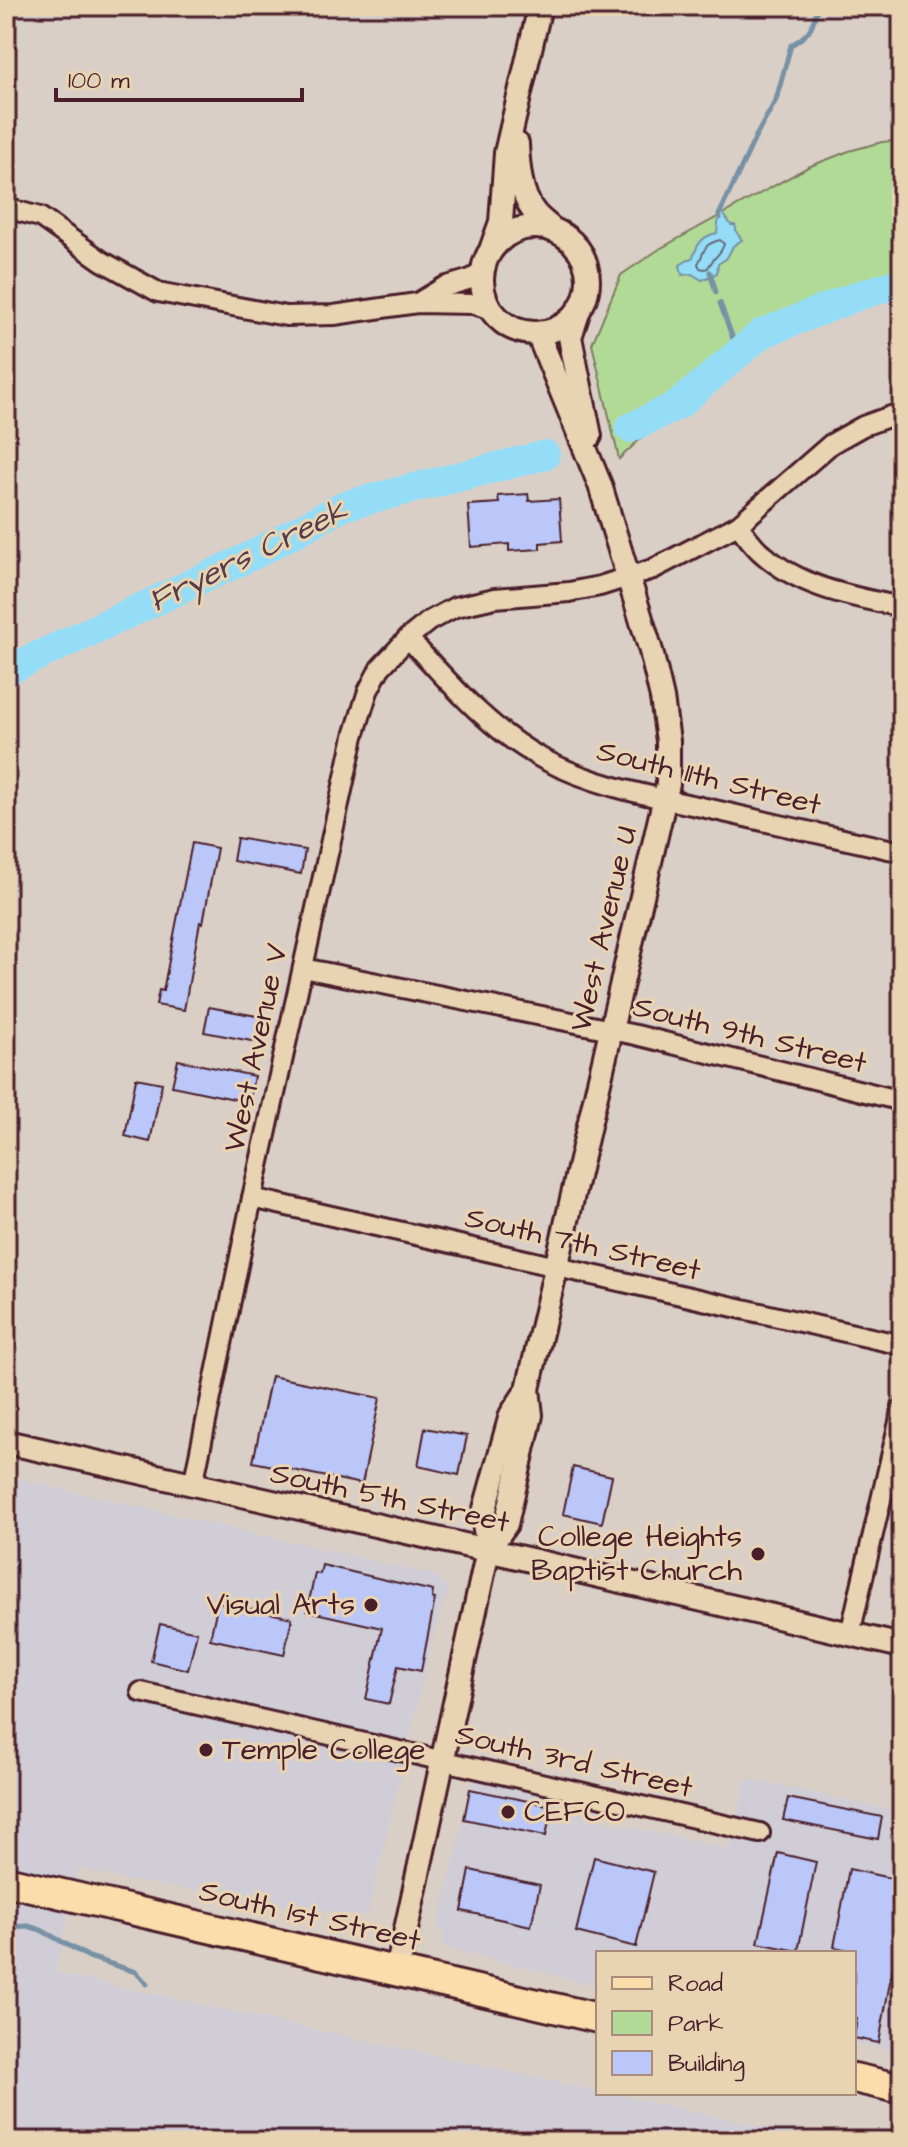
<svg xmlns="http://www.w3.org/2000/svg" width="908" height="2147" font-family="'Architects Daughter',sans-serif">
<rect width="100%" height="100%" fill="#dacfc7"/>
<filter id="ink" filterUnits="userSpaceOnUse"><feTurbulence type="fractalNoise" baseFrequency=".0125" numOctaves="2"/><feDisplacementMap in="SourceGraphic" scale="16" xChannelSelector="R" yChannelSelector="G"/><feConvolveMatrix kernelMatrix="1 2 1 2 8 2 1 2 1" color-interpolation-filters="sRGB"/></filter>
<g filter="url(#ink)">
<!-- built -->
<g fill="#d0cdd6">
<path d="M6,1476L435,1575L443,1584L449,1587L434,1633L367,1917L126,1880L78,1868L56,1973L598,2091V2093H609L827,2141H6Z"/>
<path d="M474,1777L606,1803L602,1821L731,1849L746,1778L902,1813V2052L854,2042V1953H598V1986L442,1947L444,1931L437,1929Z"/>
</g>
<!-- green -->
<path fill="#b1da97" stroke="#7e7c61" stroke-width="2" d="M902,140V273L760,331L722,362L619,459L592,344L621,275L661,248L808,167L849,151L882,142Z"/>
<!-- water -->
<path fill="#95ddf7" stroke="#7791a5" stroke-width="2" d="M723,213L731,225H735L737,233L742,240L733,246L727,258L718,264L717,273L702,280L692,274L682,275L680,265L693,257C698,243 701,237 717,233L719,215Z"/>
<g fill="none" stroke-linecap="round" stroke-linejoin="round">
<!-- shore -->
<path stroke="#686b7d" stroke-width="2" d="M720,240L724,244C721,255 713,257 708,268L704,269L700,268L698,264C706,249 702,245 720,240Z"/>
<!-- stream -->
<g stroke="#7791a5" stroke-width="5">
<path d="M720,218L719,215L756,136L776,100L791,45C812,33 812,27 818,6"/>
<path d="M710,272L716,292"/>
<path d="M720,303L738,353"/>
<path d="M6,1927L28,1926L41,1930L89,1957L136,1972L147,1984"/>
</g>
<!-- river -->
<g stroke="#95ddf7" stroke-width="30">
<path d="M630,428L678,405L761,334L857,296L902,282"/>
<path d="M6,671L251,556L343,506L545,455"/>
</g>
</g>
<!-- building -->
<g fill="#bac7f8" stroke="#4a1f2b" stroke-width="2">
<path d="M528,494L529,501L559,499L562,541L540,543V549L509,551V544L471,547L468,505L499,503L498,496Z"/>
<path d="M237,838L305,850L301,874L233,861Z"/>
<path d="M192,843L217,848L203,923L200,922L184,1010L156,1005L159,990L163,991Z"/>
<path d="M209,1007L267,1018L262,1043L204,1032Z"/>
<path d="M178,1060L254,1076L249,1102L172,1086Z"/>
<path d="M136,1078L162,1083L150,1142L125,1136Z"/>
<path d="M271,1376L380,1398L362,1484L253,1462Z"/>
<path d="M425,1428L467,1436L459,1475L418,1466Z"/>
<path d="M573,1467L612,1476L602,1523L563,1514Z"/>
<path d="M322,1565L433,1591L432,1598L435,1599L421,1671L398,1666L389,1704L366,1699L382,1628L307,1611L315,1573L320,1574Z"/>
<path d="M218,1602L292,1618L284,1655L210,1639Z"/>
<path d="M160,1624L197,1632L188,1670L151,1661Z"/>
<path d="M470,1789L552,1806L546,1836L464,1819Z"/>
<path d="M788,1798L882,1817L878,1839L783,1820Z"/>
<path d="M778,1853L816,1862L798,1951L758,1943Z"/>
<path d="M594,1857L654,1872L636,1947L576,1932Z"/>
<path d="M849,1869L890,1878L891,1875L902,1877V1915L879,2043L854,2038L857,2018L854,2017V1951L834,1947Z"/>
<path d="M470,1870L540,1885L531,1926L462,1911Z"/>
</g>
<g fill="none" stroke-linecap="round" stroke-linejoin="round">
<defs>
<g id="minor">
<path d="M6,208L40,217L102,261L158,292L286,316L334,315L417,303L473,304L490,309"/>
<path d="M419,302L444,287L471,279L482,272"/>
<path d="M738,525C746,535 754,547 763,554C801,588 854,597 902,607"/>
<path d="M408,638C449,682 489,730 543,759C594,786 650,796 706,808C771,823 837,838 902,852"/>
<path d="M303,968L636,1035L902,1101"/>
<path d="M252,1198L902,1345"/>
<path d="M193,1485L252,1198L354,736L368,691L380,668L408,638L429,621L455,607L495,598L569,592L600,586L653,569L738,525L831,444L863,426L902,412"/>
<path d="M850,1634L902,1409"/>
<path d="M141,1692L760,1833"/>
</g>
<g id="tertiary">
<path d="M517,144C518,165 520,194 534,212C539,219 547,224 553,230"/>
<circle cx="535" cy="280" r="53"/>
<path d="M492,247L501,222L506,153L540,6"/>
<path d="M579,310L570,337L590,436"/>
<path d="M6,1442L522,1558L902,1646"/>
<path d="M488,1550L506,1524L531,1415L528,1389"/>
<path d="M397,1971L488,1550L483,1516L511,1415L528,1389L668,784V741L662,698L651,651L600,485L538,334"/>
</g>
<g id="primary">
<path d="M6,1881L598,2018"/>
<path d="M854,2078L902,2089"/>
</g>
</defs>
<!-- minor casing -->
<use href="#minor" stroke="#4a1f2b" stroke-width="24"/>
<!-- tertiary casing -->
<use href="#tertiary" stroke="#4a1f2b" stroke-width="28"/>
<!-- primary casing -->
<use href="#primary" stroke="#4a1f2b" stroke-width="34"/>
<!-- minor -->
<use href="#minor" stroke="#e8d3b2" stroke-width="18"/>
<!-- tertiary -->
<use href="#tertiary" stroke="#e8d3b2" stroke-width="22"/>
<!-- primary -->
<use href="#primary" stroke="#faddab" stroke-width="28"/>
</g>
</g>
<!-- markers -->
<g fill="#4a1f2b" stroke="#e8d3b2" stroke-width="3">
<circle cx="758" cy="1554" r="8"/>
<circle cx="371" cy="1605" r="8"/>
<circle cx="206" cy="1750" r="8"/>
<circle cx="508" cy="1812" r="8"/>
</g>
<g text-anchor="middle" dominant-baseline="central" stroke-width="6" stroke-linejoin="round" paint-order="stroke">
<!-- street labels -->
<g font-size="30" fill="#4a1f2b" stroke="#e8d3b2">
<text transform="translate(709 778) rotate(14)">South 11th Street</text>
<text transform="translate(604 929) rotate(-77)">West Avenue U</text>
<text transform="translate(750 1035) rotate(14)">South 9th Street</text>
<text transform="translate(256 1048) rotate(-78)">West Avenue V</text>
<text transform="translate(583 1244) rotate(13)">South 7th Street</text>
<text transform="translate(390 1498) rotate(12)">South 5th Street</text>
<text transform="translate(574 1761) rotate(13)">South 3rd Street</text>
<text transform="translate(310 1916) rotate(13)">South 1st Street</text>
</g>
<!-- poi labels -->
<g font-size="30" fill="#4a1f2b" stroke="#e8d3b2" text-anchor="end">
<text x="742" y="1537">College Heights<tspan x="742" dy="34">Baptist Church</tspan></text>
<text x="355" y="1605">Visual Arts</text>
<text x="222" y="1750" text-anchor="start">Temple College</text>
<text x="524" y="1812" text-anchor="start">CEFCO</text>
</g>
<!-- water labels -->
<g font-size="32" font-style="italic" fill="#553c4a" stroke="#e8d3b2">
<text transform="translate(248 556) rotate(-26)">Fryers Creek</text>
</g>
</g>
<!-- margin -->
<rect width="908" height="2147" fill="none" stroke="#e8d3b2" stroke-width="32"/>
<rect x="16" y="16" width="876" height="2115" fill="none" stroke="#4a1f2b" stroke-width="3" filter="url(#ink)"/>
<!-- legend -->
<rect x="596" y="1951" width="260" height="144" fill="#e8d3b2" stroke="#a98b7c" stroke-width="2"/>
<rect x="612" y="1977" width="40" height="12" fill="#faddab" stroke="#a98b7c" stroke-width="2"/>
<text x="668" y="1991" font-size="24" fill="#4a1f2b">Road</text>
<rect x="612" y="2011" width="40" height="24" fill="#b1da97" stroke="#a98b7c" stroke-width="2"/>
<text x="668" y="2031" font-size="24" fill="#4a1f2b">Park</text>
<rect x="612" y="2051" width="40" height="24" fill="#bac7f8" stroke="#a98b7c" stroke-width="2"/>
<text x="668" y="2071" font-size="24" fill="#4a1f2b">Building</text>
<!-- scale -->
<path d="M56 88v12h246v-12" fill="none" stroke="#4a1f2b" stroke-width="4"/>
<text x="68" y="88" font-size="24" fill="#4a1f2b" stroke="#e8d3b2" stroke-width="6" paint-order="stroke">100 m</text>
</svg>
